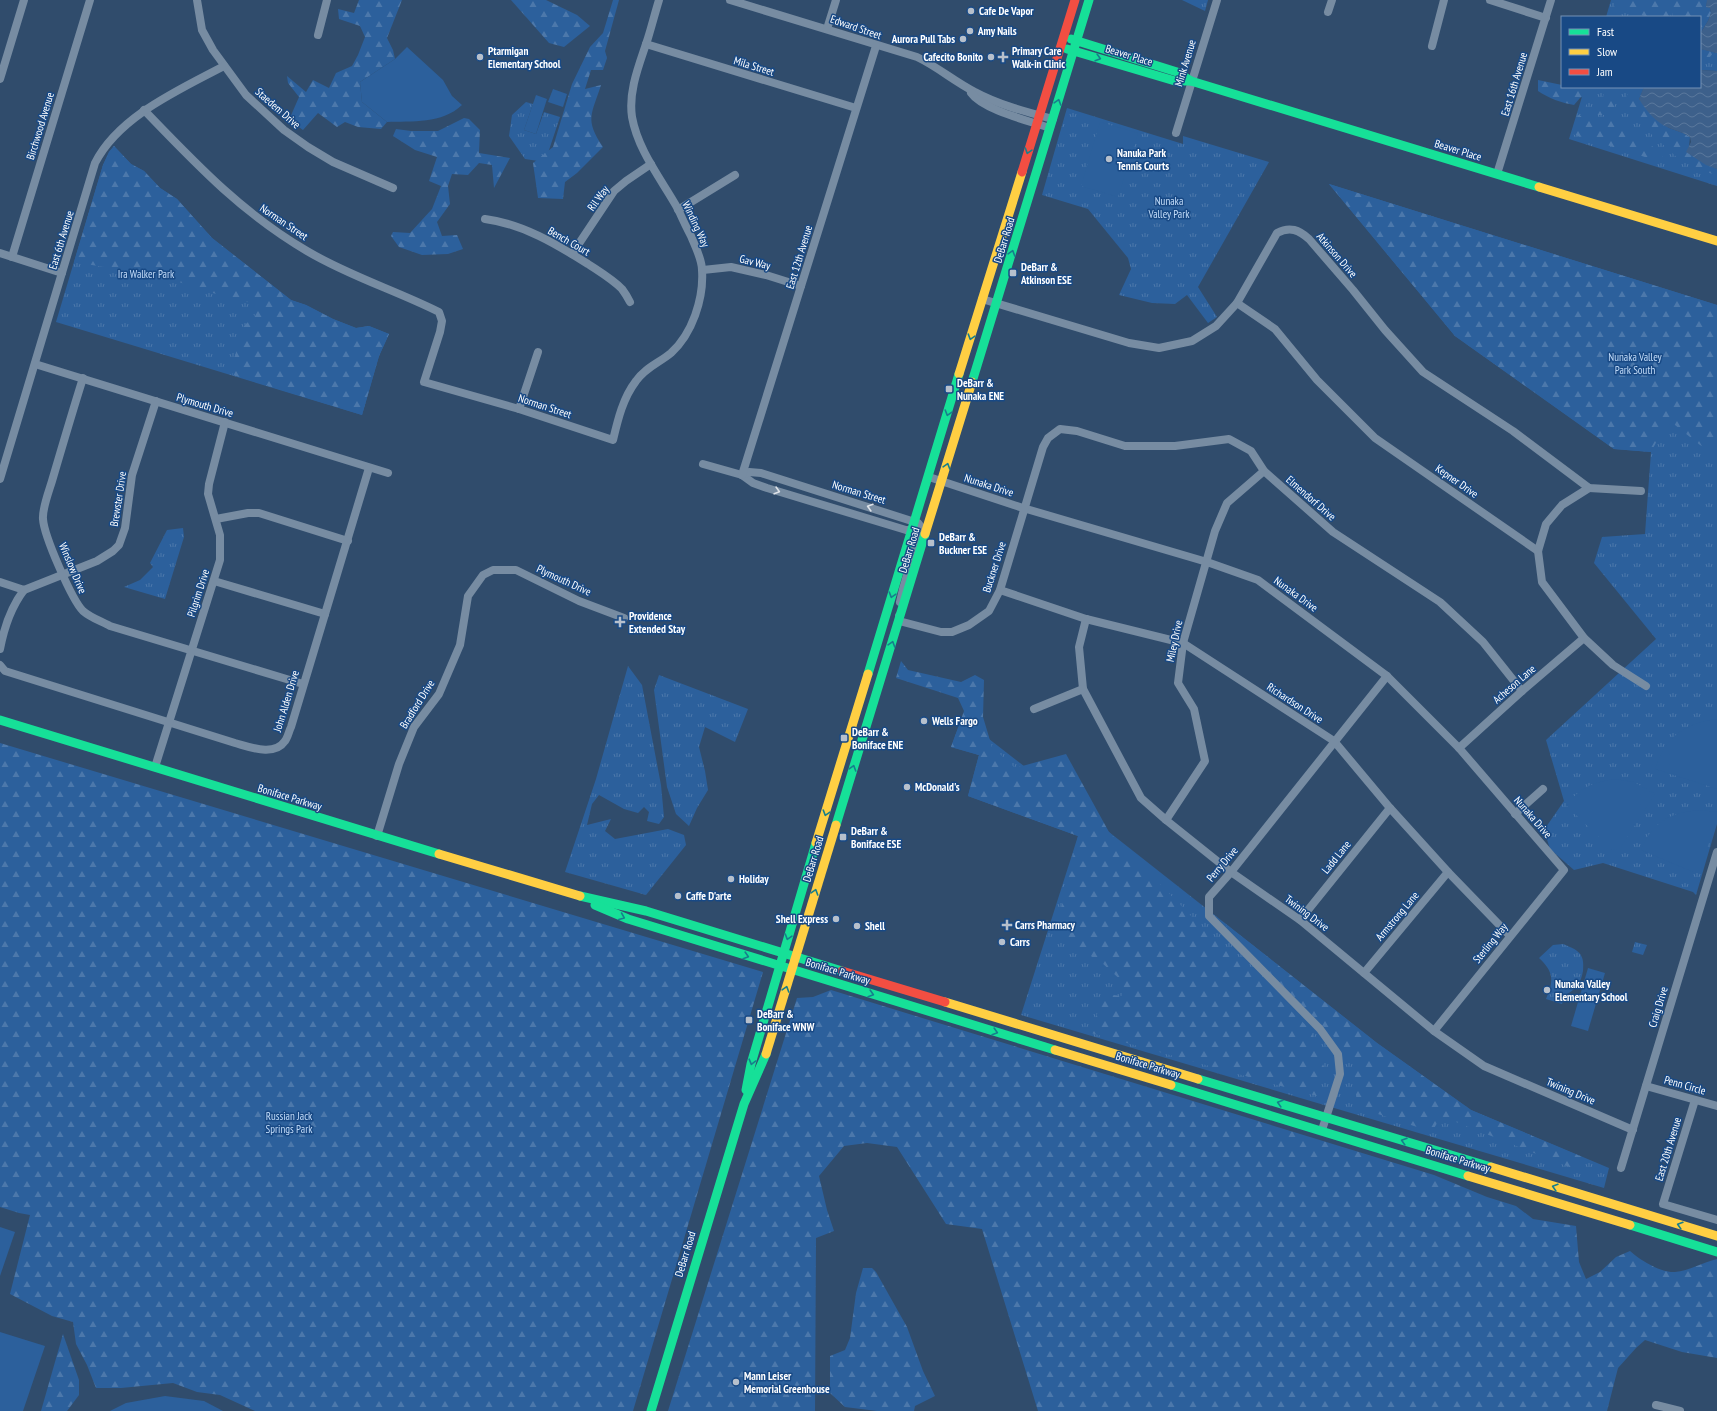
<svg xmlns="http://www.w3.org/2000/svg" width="1717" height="1411" font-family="'PT Sans Narrow',sans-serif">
<defs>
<pattern id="grass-tufts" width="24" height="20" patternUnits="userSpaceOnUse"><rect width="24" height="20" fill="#2c609c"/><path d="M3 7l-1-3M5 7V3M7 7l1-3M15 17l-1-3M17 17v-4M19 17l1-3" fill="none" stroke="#4c78ab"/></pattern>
<pattern id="forest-firs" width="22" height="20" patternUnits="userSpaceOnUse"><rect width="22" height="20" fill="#2c609c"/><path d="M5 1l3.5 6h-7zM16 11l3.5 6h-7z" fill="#4c78ab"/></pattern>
<pattern id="water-waves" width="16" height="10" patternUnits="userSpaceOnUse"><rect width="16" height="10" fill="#3d608b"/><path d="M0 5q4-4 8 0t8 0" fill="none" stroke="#5a789c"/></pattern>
</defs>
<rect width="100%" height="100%" fill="#304c6c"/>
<!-- grass -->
<g fill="url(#grass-tufts)">
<path d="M1182,0H1208L1205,11Z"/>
<path d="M1611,0H1707L1706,7L1710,8L1700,34V17H1606Z"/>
<path d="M1700,49L1717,53V71L1700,70Z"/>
<path d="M1585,87H1644L1639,99L1706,165L1717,169V186L1569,139Z"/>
<path d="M526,102L533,104L524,130L536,134L544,112L560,117L545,162L525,159L509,136L512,115Z"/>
<path d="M1067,108L1183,144V136L1269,162L1198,287L1217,317L1208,323L1187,295L1175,304L1152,303L1119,295L1131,269L1128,258L1088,209L1042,195Z"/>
<path d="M114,146L131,164L144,171L160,188L177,199L212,238L291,300L306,305L333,319L356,328L369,326L389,334L379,356L362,415L56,322L103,165L109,152Z"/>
<path d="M1329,184L1717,305V824L1696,895L1693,892L1603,863L1574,870L1550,849L1544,830L1564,801L1546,740L1656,639L1594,563L1602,537L1645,534L1651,452L1614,449L1455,336Z"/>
<path d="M183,528L184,537L165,599L124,587L140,580L153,567L150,563L167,530Z"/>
<path d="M628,666L642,685L661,785L664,817L659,824L647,821L649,812L644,807L638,813L624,809L599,795L592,804L587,825L611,819L605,831L615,839L668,829L684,835L686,845L646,895L565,872L596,779Z"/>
<path d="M659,675L748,709L735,742L705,727L699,747L705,771L708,790L697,808L689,826L676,814L667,787L654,690Z"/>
<path d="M962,718L1109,832L1377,1043L1471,1110L1609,1168L1604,1188L1021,1015L1078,836L968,796L979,755L951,747Z"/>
<path d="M1635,942L1647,945L1643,955L1632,952Z"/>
<path d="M1563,944C1578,950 1585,953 1583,971C1582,976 1581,981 1577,985C1570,996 1567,989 1562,1004L1546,999C1554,981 1554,972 1539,958L1553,945Z"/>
</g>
<!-- forest -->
<g fill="url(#forest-firs)">
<path d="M359,0H402L387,38L393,50L395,59L360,82L362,102L387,122L381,129L358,127L345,122L337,127L318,113L303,130L289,120L299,97L288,83L287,76L306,92L313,80L329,88L336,73L352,66L358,55L365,37L360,26L339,19L338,9L354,13Z"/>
<path d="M511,0H546L577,15L590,26L564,47L549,43Z"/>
<path d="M613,0H619L605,51L607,58L603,70H591L585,89L601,85C592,114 584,119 603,147L577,173L565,182L563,199L538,198L533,163L553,147L572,84L590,47L603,33Z"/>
<path d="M1616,0H1622L1621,9L1616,17H1611Z"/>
<path d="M1628,0H1707L1706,7L1710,8L1711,13L1708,21L1700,34V17H1673L1672,11L1670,17H1649L1629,12Z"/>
<path d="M1700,49L1714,52L1709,58H1700Z"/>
<path d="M1538,80L1562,85V87H1594L1584,110L1586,95L1580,98L1574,105C1562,103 1548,98 1538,91Z"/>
<path d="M1606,87H1621L1612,113L1607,115H1597Z"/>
<path d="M1631,87H1644L1639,99C1645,108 1654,119 1663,125C1672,130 1682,131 1690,137L1689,147L1693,158L1717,169V176L1681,161L1647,130L1621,108Z"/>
<path d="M1578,115L1598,122L1612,120L1620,122L1650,144L1667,161L1664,163L1572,134Z"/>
<path d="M464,118L469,119L480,130L479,153L510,158L494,188L492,165L479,163L468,175L452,174L448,186L450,204L437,222L442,236L457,235L463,249L448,254L422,255L399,247L391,236L393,232L410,233L432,209L441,186L429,181L437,157L415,150L393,136L396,129L411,131H438Z"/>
<path d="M114,146L131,164L144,171L160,188L177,199L212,238L291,300L306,305L333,319L356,328L369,326L389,334L379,356L362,415L233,375L232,367L243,327L255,315L251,303L209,292L164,277L74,262L103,165L109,152Z"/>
<path d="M1329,184L1717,305V453L1700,445L1670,421L1660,435L1651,452L1614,449L1455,336Z"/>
<path d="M901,661L908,670L961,682L975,675L984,680L983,717L992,747L1015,768L1066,754L1109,832L1198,923L1311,1030L1324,1067L1317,1096L1084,1031L1093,1026L1104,994L1122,996L1124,983L1101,962L1058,937L1057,926L1078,836L968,796L979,755L951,747L964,711L958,698L896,678Z"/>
<path d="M0,743L763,972L633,1411H255L220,1395L197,1392L173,1383L121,1388H96L87,1365L76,1344L73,1322L52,1316L10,1294L30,1215L19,1213L0,1207Z"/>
<path d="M1222,921L1377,1043L1471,1110L1582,1157V1172L1441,1116L1432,1132L1357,1107L1353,1056L1239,942Z"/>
<path d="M831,990L1434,1175L1487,1197L1516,1206L1533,1219L1576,1226L1579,1262L1586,1279L1600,1272L1616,1257L1630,1251C1640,1260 1661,1273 1675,1272C1689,1271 1703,1262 1717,1259V1358L1682,1352L1645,1340L1636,1348L1618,1368L1607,1411H1038L982,1229L946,1224L897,1147L867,1143L844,1146L819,1176L827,1210L834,1231L816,1238L815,1411H668L797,998L813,997Z"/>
<path d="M863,1268H872L876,1272L907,1327L923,1371L935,1396L915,1406L914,1411H877L845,1407L830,1393V1356L845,1350L850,1338L856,1293Z"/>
<path d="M63,1334L79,1380V1395L67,1411H41Z"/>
</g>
<!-- pitch -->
<g fill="#2c609c">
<path d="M407,47L443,80L452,96L462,105C442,124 412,121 387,122L362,102L360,82L395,59Z"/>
<path d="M553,89L567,94L563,107L548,102Z"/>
<path d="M536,95L547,99L536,134L524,130Z"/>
<path d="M1100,122L1138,133L1118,197L1081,186Z"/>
<path d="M1717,719V789L1655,769C1665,737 1685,723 1717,719Z"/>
<path d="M1615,779L1634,782L1655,794L1621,847L1617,850L1611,849L1566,805C1580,788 1593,782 1615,779Z"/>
<path d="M1700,810L1717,812V816L1701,869L1698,872H1693L1641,850C1652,822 1671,812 1700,810Z"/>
<path d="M1588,968L1605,973L1588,1031L1571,1026Z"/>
<path d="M0,1227L15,1232L0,1276Z"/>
<path d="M0,1332L45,1346L23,1411H0Z"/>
<path d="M165,1396L204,1401L223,1411H110L126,1403Z"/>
</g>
<!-- water -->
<g fill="url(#water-waves)">
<path d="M1707,0H1717V53L1700,49V34L1708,21L1711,13L1710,8L1706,7Z"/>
<path d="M1700,70L1717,71V169L1706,165L1686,152L1691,142L1690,137C1681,131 1672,130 1663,125C1653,119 1645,109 1639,99L1644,87H1700Z"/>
</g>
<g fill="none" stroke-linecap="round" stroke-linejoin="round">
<!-- street -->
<g stroke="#778ca2" stroke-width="8">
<path d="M197,0L202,30L213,50L246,95L284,130L308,147L333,162L393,188"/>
<path d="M730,0L917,57C938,67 955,82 975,92C999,105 1027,112 1053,119"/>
<path d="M1490,0L1546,18"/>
<path d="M1328,12L1332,0"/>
<path d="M827,29L836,0"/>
<path d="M318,35L327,0"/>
<path d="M646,44L856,108"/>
<path d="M1432,46L1444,0"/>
<path d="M0,79L24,0"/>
<path d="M971,93C983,110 1030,121 1050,128"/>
<path d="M144,110C196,164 242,213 307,251C349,276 395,290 439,312L442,321L440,332L424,382L519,409L613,440C618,419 623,398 636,381C646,367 659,363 671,353C692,334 704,299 702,270C702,259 695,246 691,236C686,227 682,218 678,209C662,180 638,151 632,117C628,90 640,63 648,38C652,25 655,13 659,0"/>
<path d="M1176,133L1217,0"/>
<path d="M1497,174L1551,0"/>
<path d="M678,210L735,175"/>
<path d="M485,219C523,224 556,244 588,264C600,272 612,279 622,289C625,293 628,298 630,302"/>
<path d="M0,253L62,273"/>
<path d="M572,254L614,191L626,181L651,164"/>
<path d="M12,257L90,0"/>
<path d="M703,270L731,267L766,275L801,286"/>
<path d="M982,299L1129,343L1159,348L1192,341L1216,326L1237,303L1277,233C1290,226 1299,230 1309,239L1353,290L1385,330L1423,372L1513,431L1589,488L1641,491"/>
<path d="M1237,303L1275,329L1317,380L1375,438L1538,551"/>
<path d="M35,364L388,473"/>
<path d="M83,378C72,413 62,447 52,481C49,491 42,509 43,519C44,536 72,600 83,611C91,618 101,621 110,626L303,684"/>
<path d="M519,409L538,352"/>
<path d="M703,464L742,475L753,483L767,488L906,530H917"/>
<path d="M742,475L749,472L761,473L918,523L921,527L920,531L903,589L900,602"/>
<path d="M742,475L876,46"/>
<path d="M929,477L1023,508L1207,562L1258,580L1387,676L1459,748L1564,870L1434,1031"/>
<path d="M0,479L95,163C119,116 179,90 224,66"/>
<path d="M1589,488L1562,505L1546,524L1538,551L1542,582L1584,638L1613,665L1646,686"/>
<path d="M216,519L248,513H259L348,541"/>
<path d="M214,581L325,614"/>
<path d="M0,582L24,590L97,561L113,551L119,545L125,528L132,475L156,401"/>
<path d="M1000,590L1086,619L1183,643L1334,741L1390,808L1448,872L1510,936"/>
<path d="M899,616V621L941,632H952L969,625L989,611L1000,590L1043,447L1048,438L1060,429L1077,431L1125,446H1175L1229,439L1251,451L1264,471L1333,532L1440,602L1483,642L1522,691"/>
<path d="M1086,619L1079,647L1083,689L1141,798L1166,820L1231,872L1300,920L1434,1031L1484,1066L1633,1130"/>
<path d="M0,649C4,628 11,607 24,590"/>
<path d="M0,665L5,671L235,743C250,747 274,757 285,741C288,737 289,731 291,727L369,468"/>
<path d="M1034,709L1083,689"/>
<path d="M1459,748L1522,691L1584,638"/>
<path d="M155,767L220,560V535L208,494L209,484L225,422"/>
<path d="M1515,814L1543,789"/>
<path d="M1166,820L1205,761L1194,709L1178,683L1183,643L1215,531L1227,503L1264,471"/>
<path d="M377,836L399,764L414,727L439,694L460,645L468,596L483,575L493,570H516L579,601L624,618"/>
<path d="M1300,920L1390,808"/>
<path d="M1364,973L1448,872"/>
<path d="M1646,1086L1717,1106"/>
<path d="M1695,1100L1663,1204L1717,1220"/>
<path d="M1322,1130L1340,1074L1338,1054L1320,1029L1209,916V897L1231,872L1387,676"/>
<path d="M1621,1168L1717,852"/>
<path d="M1656,1405L1680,1411"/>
</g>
<!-- fast -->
<g stroke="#16e098" stroke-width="9">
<path d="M1071,39L1177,72L1191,81"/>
<path d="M1067,49L1175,81H1191L1539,187"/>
<path d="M972,382L1089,0"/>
<path d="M868,674L959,374"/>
<path d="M0,720L439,854"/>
<path d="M836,825L925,534"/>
<path d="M580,896L646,911L842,971"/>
<path d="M595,905L628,919L1055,1050"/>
<path d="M1198,1079L1491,1167"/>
<path d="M1171,1085L1468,1176"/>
<path d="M746,1090L751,1064L816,843"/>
<path d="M1630,1225L1717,1252"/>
<path d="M651,1411L744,1104L766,1054"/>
</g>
<!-- slow -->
<g stroke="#ffcf43" stroke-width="9">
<path d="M1539,187L1717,241"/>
<path d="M959,374L1022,172"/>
<path d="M925,534L972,382"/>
<path d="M816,843L868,674"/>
<path d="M439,854L580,896"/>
<path d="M945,1002L1198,1079"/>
<path d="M1055,1050L1171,1085"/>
<path d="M766,1054L836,825"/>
<path d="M1491,1167L1717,1236"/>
<path d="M1468,1176L1630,1225"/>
</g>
<!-- jam -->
<g stroke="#f24e42" stroke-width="9">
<path d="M1022,172L1075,0"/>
<path d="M842,971L945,1002"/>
</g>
</g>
<!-- one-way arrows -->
<defs><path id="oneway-chevron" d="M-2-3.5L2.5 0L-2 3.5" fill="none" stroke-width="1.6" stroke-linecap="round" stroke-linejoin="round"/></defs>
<g stroke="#177e8c">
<use href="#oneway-chevron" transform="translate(1098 58) rotate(16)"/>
<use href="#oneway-chevron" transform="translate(1058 102) rotate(-73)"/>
<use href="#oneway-chevron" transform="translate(1028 151) rotate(108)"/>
<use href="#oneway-chevron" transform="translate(1012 253) rotate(-73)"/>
<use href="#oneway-chevron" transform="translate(971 337) rotate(107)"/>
<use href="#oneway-chevron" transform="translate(948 413) rotate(107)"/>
<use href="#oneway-chevron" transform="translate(947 466) rotate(-73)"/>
<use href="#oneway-chevron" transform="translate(892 595) rotate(107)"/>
<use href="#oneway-chevron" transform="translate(892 644) rotate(-73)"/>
<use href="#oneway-chevron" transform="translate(853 768) rotate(-73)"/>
<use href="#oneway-chevron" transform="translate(826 813) rotate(107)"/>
<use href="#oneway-chevron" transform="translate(815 892) rotate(-73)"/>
<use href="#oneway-chevron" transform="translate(622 917) rotate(23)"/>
<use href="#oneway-chevron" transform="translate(788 937) rotate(107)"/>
<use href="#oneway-chevron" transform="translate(746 956) rotate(17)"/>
<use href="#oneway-chevron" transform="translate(786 989) rotate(-73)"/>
<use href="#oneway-chevron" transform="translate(871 994) rotate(17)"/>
<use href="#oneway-chevron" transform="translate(995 1032) rotate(17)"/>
<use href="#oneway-chevron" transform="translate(752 1062) rotate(105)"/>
<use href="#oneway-chevron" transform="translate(1280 1103) rotate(-163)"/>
<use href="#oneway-chevron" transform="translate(1404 1141) rotate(-163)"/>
<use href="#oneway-chevron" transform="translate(1555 1187) rotate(-163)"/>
<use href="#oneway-chevron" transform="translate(1680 1225) rotate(-163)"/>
</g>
<g stroke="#dde2e8">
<use href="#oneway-chevron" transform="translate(777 491) rotate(16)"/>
<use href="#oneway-chevron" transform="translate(870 507) rotate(-163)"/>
</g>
<!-- markers -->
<g fill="#b7c0cc" stroke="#184985" stroke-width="1.5">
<circle cx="971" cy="11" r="4"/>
<circle cx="970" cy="31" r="4"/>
<circle cx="963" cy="39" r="4"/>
<circle cx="480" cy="57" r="4"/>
<circle cx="991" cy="57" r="4"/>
<path d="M1001 51h4v4h4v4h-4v4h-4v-4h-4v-4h4z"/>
<circle cx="1109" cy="159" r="4"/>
<rect x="1009" y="269" width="8" height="8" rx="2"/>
<rect x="945" y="385" width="8" height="8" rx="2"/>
<rect x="927" y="539" width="8" height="8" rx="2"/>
<path d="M618 616h4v4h4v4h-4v4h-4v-4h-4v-4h4z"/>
<circle cx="924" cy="721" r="4"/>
<rect x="840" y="734" width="8" height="8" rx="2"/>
<circle cx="907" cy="787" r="4"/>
<rect x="839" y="833" width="8" height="8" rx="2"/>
<circle cx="731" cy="879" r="4"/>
<circle cx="678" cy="896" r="4"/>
<circle cx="836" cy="919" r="4"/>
<path d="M1005 919h4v4h4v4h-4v4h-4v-4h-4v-4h4z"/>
<circle cx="857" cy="926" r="4"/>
<circle cx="1002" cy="942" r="4"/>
<circle cx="1547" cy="990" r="4"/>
<rect x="745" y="1016" width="8" height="8" rx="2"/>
<circle cx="736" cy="1382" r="4"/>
</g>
<g text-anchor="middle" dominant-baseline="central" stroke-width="3" stroke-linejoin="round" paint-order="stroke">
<!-- poi labels -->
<g font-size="11" font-weight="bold" fill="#fff" stroke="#184985" text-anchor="start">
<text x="979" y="11">Cafe De Vapor</text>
<text x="978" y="31">Amy Nails</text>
<text x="955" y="39" text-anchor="end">Aurora Pull Tabs</text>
<text x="488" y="51">Ptarmigan<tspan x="488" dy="13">Elementary School</tspan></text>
<text x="1012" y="51">Primary Care<tspan x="1012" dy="13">Walk-in Clinic</tspan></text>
<text x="983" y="57" text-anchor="end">Cafecito Bonito</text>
<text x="1117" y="153">Nanuka Park<tspan x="1117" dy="13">Tennis Courts</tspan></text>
<text x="1021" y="267">DeBarr &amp;<tspan x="1021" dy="13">Atkinson ESE</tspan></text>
<text x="957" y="383">DeBarr &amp;<tspan x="957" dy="13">Nunaka ENE</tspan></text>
<text x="939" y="537">DeBarr &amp;<tspan x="939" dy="13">Buckner ESE</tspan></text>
<text x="629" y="616">Providence<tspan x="629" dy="13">Extended Stay</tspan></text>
<text x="932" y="721">Wells Fargo</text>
<text x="852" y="732">DeBarr &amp;<tspan x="852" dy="13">Boniface ENE</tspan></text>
<text x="915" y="787">McDonald's</text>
<text x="851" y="831">DeBarr &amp;<tspan x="851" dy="13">Boniface ESE</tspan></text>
<text x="739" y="879">Holiday</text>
<text x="686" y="896">Caffe D'arte</text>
<text x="828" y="919" text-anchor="end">Shell Express</text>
<text x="1015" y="925">Carrs Pharmacy</text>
<text x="865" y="926">Shell</text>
<text x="1010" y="942">Carrs</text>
<text x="1555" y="984">Nunaka Valley<tspan x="1555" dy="13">Elementary School</tspan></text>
<text x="757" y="1014">DeBarr &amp;<tspan x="757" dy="13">Boniface WNW</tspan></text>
<text x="744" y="1376">Mann Leiser<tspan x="744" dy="13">Memorial Greenhouse</tspan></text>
</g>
<!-- street labels -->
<g font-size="11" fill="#fff" stroke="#184985">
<text transform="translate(856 27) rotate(19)">Edward Street</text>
<text transform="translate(1129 55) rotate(17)">Beaver Place</text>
<text transform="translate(1185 63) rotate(-73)">Mink Avenue</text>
<text transform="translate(754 66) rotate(17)">Mila Street</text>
<text transform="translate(1514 84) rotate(-73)">East 16th Avenue</text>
<text transform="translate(278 108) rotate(41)">Staedem Drive</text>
<text transform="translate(40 126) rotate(-73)">Birchwood Avenue</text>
<text transform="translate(1458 150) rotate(17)">Beaver Place</text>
<text transform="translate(598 198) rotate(-54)">Ril Way</text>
<text transform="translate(284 222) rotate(34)">Norman Street</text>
<text transform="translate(696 224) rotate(65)">Winding Way</text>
<text transform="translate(61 240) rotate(-73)">East 6th Avenue</text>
<text transform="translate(1004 240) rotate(-73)">DeBarr Road</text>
<text transform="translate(569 241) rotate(30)">Bench Court</text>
<text transform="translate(1337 255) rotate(49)">Atkinson Drive</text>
<text transform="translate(799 257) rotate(-73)">East 12th Avenue</text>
<text transform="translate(755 262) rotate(14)">Gav Way</text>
<text transform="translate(205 405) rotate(17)">Plymouth Drive</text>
<text transform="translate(545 406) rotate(18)">Norman Street</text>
<text transform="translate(1457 481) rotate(35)">Kepner Drive</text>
<text transform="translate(989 485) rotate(18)">Nunaka Drive</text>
<text transform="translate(859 492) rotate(17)">Norman Street</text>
<text transform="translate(1311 498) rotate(41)">Elmendorf Drive</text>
<text transform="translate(118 499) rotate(-81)">Brewster Drive</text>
<text transform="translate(909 550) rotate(-73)">DeBarr Road</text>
<text transform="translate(994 567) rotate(-72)">Buckner Drive</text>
<text transform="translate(73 568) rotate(67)">Winslow Drive</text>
<text transform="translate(564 580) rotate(25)">Plymouth Drive</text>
<text transform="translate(198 593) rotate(-72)">Pilgrim Drive</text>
<text transform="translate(1296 594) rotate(36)">Nunaka Drive</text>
<text transform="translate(1174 641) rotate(-78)">Miley Drive</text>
<text transform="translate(1514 684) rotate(-41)">Acheson Lane</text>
<text transform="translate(286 701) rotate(-73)">John Alden Drive</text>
<text transform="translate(1295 703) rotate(33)">Richardson Drive</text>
<text transform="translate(417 704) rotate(-58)">Bradford Drive</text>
<text transform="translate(290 797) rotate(17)">Boniface Parkway</text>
<text transform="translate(1533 817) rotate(49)">Nunaka Drive</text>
<text transform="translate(1336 857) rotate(-51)">Ladd Lane</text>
<text transform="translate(813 859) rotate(-73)">DeBarr Road</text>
<text transform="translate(1222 864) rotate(-50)">Perry Drive</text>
<text transform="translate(1307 913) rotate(37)">Twining Drive</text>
<text transform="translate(1397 916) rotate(-50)">Armstrong Lane</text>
<text transform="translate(1490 943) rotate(-51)">Sterling Way</text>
<text transform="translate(838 971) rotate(17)">Boniface Parkway</text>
<text transform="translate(1658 1007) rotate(-73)">Craig Drive</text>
<text transform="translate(1148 1065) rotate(17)">Boniface Parkway</text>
<text transform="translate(1685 1085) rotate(16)">Penn Circle</text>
<text transform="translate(1571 1091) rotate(23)">Twining Drive</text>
<text transform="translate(1668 1149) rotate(-73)">East 20th Avenue</text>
<text transform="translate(1458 1159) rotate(17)">Boniface Parkway</text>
<text transform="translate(685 1254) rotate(-73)">DeBarr Road</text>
</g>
<!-- park labels -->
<g font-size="11" fill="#c3dcf9" stroke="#184985">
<text x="1169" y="201">Nunaka<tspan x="1169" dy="13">Valley Park</tspan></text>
<text x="146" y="274">Ira Walker Park</text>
<text x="1635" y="357">Nunaka Valley<tspan x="1635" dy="13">Park South</tspan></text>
<text x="289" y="1116">Russian Jack<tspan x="289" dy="13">Springs Park</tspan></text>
</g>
</g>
<!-- legend -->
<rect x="1561" y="16" width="140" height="72" fill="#184985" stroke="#7492b6"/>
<rect x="1569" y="29" width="20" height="6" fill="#16e098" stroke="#7492b6"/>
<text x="1597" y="36" font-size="12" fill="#ffffff">Fast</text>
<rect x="1569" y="49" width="20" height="6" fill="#ffcf43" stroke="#7492b6"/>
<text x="1597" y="56" font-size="12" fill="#ffffff">Slow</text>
<rect x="1569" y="69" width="20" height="6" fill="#f24e42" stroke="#7492b6"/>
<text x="1597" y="76" font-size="12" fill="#ffffff">Jam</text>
</svg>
